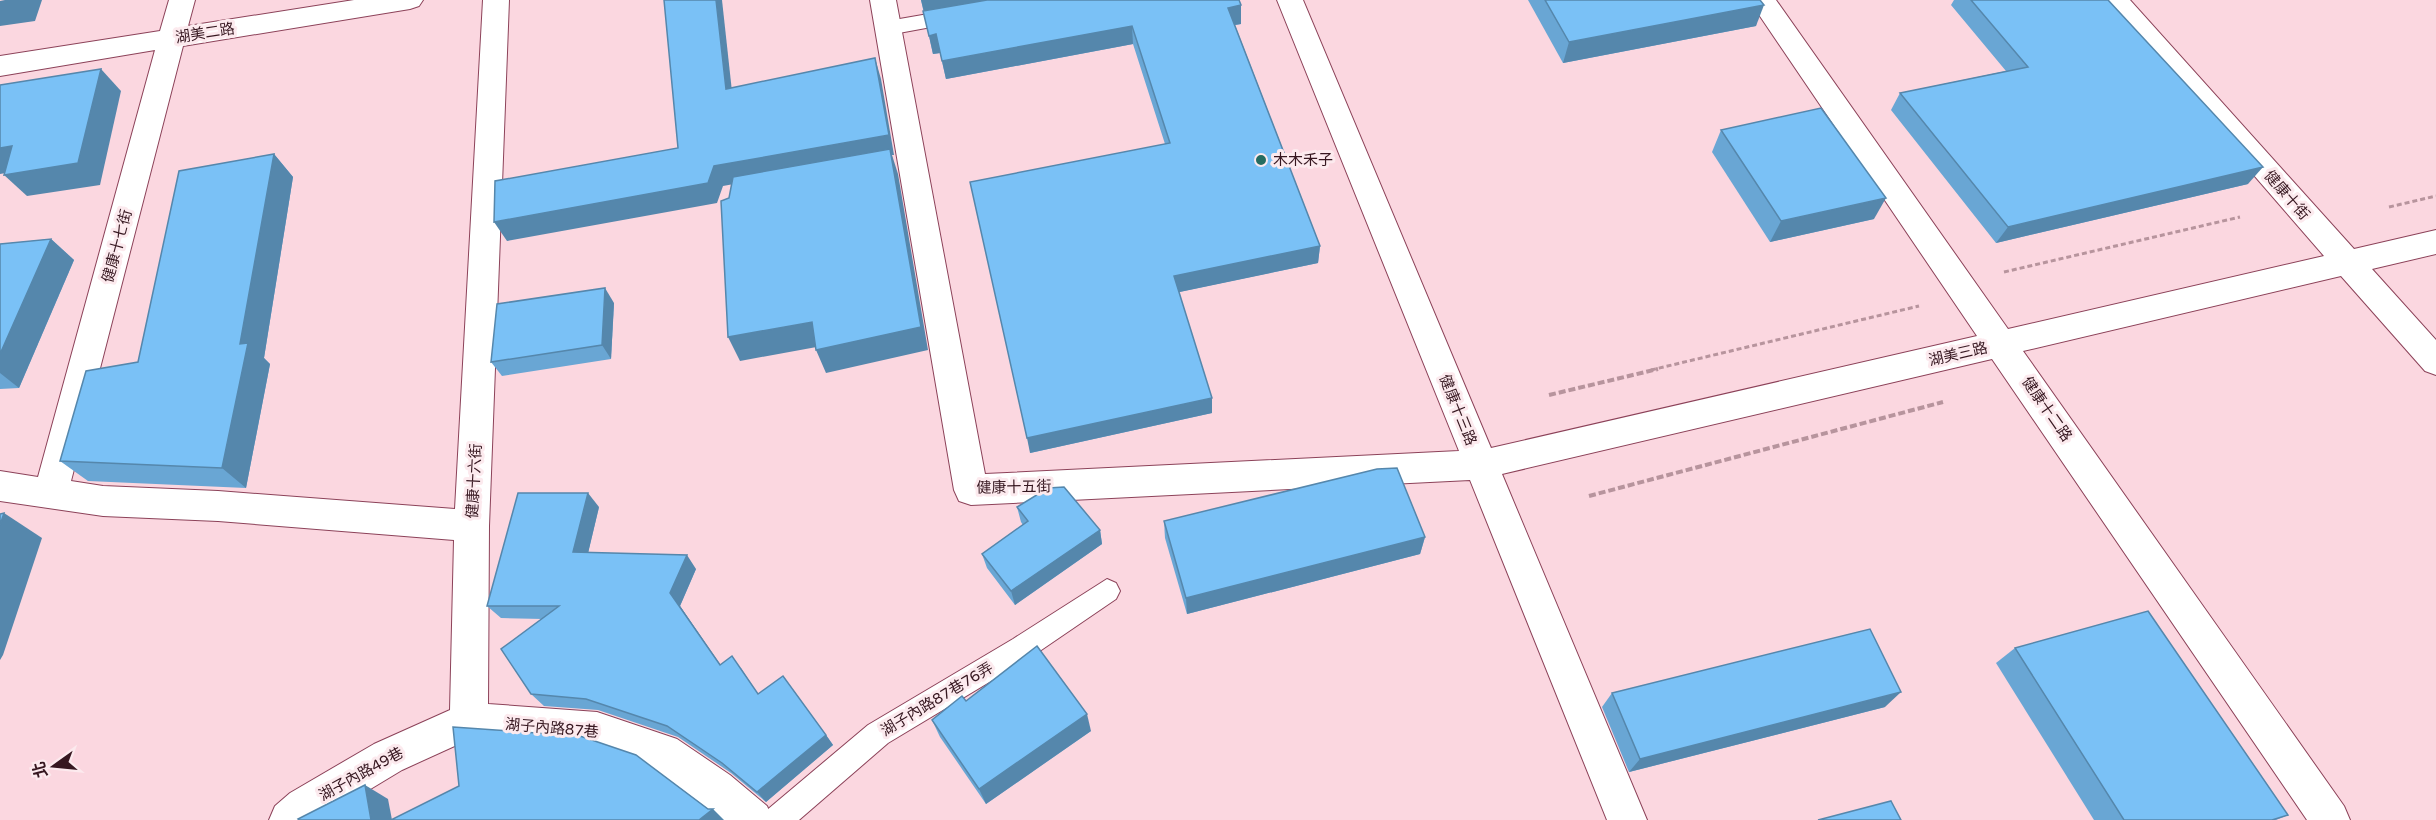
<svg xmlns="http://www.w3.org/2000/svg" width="2436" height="820" font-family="'Varela Round','Noto Sans TC',sans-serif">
<rect width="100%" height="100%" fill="#fbd7e0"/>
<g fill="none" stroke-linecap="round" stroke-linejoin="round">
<defs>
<g id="service">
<path d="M957,9L964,11L967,16L964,21L888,35L881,33L878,28L881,23L888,21Z"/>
<path d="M1107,579L1116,583L1120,591L1116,599L1031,657L888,743L799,820H763L767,810L868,725L1013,639Z"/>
</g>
<g id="minor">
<path d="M169,0H195L188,26L354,0H423L419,6L410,9L183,46L71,481L103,486L218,491L455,509L483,0H509L489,526L488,704L597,712L677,739L730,775L767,806L773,820H723L652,767L597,748L470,739L402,770L319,820H269L275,806L290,793L374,744L450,710L454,540L218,521L103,516L0,501V471L38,477L155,50L0,76V56L160,31Z"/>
<path d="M870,0H896L985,474L1459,451L1277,0H1303L1491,448L1977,336L1749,0H1776L2008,329L2324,256L2102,0H2130L2354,249L2436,230V254L2372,269L2436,340V375L2425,371L2341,276L2023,351L2344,806L2350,820H2307L1992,359L1502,474L1647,820H1607L1470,480L971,505L959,501L954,490Z"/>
</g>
</defs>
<!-- service casing -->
<use href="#service" stroke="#8c4259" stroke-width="2"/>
<!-- minor casing -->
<use href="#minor" stroke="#8c4259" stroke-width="2"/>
<!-- path-far1 -->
<g stroke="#b7949d" stroke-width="3" stroke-dasharray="5 3" stroke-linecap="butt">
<path d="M2389,207L2436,196"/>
<path d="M2004,272L2240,217"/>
<path d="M1651,370L1919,306"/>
</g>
<!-- path -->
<g stroke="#b7949d" stroke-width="4" stroke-dasharray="7 3" stroke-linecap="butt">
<path d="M1549,395L1658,369"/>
<path d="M1589,496L1943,402"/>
</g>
<!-- service -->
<use href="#service" fill="#fff" fill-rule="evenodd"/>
<!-- minor -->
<use href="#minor" fill="#fff" fill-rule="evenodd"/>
</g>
<!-- wall -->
<g fill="#69a6d4">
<path d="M921,0H1239L1241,24L1235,25L1320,246L1318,263L1179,292L1212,413L1030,453L1165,144L1133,44L946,79L940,53L933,54Z"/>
<path d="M1528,0H1760L1756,26L1563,63Z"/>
<path d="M1954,0H2108L2248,184L1996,243L1891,110L1900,93L2006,71L1951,5Z"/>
<path d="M1721,130L1874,219L1770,242L1712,152Z"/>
<path d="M274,154L293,177L264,358L270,364L246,488L88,481L60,461L138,362Z"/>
<path d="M51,239L74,260L19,388L0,389V244Z"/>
<path d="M614,303L611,359L502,376L491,362Z"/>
<path d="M599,507L588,553L696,569L680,606L720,665L741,668L758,694L826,735L833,745L766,802L731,773L678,737L598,710L544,706L531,694L543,619L501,618L487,606Z"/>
<path d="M1017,507L1100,530L1102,544L1015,605L987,568L982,554L1023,525L1021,522Z"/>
<path d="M1164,521L1425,537L1420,554L1187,614L1165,538Z"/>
<path d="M2015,648L2288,815L2276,820H2094L1996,663Z"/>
<path d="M1612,693L1885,707L1629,772L1602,707Z"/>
<path d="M966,701L1091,731L986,804L940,737L932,720Z"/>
</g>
<!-- shaded-wall -->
<g fill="#5587ac">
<path d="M5,0H42L35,21L0,26V1Z"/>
<path d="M716,0H722L734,110L726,89Z"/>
<path d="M921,0H991L924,12Z"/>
<path d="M1241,5V24L1228,26V8Z"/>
<path d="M1764,5L1756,26L1563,63L1569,42Z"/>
<path d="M1132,26L1133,44L946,79L942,61Z"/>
<path d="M936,34L940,53L933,54L929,36Z"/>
<path d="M875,58L881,79L894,155H892L898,174L928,350L826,373L816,350L891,155L723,186L717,203L507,241L494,222L714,166Z"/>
<path d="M101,69L121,91L100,185L27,196L4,175Z"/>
<path d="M12,146L34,168L0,174V148Z"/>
<path d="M274,154L293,177L264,358L270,364L246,488L222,468L240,344Z"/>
<path d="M2263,167L2248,184L1996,243L2008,227Z"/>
<path d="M1886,198L1874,219L1770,242L1781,221Z"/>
<path d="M51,239L74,260L19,388L0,373V354Z"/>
<path d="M1320,246L1318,263L1175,293L1174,276Z"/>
<path d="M605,288L614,303L611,359L602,345Z"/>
<path d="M812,322L822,346L740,361L728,337Z"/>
<path d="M1212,398V413L1030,453L1027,438Z"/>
<path d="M588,493L599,507L585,566L573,552Z"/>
<path d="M4,513L42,538L3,655L0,660V525Z"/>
<path d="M1100,530L1102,544L1015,605L1011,591Z"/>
<path d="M1425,537L1420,554L1187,614L1186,598Z"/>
<path d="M687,555L696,569L680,606L729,677L720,665L670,593Z"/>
<path d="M1901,692L1885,707L1629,772L1640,759Z"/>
<path d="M1087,714L1091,731L986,804L979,789Z"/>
<path d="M826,735L833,745L766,802L757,792Z"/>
<path d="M365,785L388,799L392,820H371Z"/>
<path d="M713,809L724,820H699Z"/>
</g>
<!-- building -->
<g fill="#7ac1f6" stroke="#5587ac" stroke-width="1.5">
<path d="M664,0H716L726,89L875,58L889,135L714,166L708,183L494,222L495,181L678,148Z"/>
<path d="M987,0H1239L1241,5L1228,8L1320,246L1174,276L1212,398L1027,438L970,182L1170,143L1132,26L942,61L936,34L929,36L923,11Z"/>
<path d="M1545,0H1760L1764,5L1569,42Z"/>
<path d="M1971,0H2108L2263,167L2008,227L1900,93L2028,67Z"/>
<path d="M101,69L78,163L4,175L12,146L0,148V85Z"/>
<path d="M1821,108L1886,198L1781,221L1721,130Z"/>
<path d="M890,149L921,327L816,350L812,322L728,337L721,201L729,198L733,177Z"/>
<path d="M274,154L240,344L248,343L222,468L60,461L86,371L138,362L179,171Z"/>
<path d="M51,239L0,354V244Z"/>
<path d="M605,288L602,345L491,362L497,304Z"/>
<path d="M1397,468L1425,537L1186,598L1164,521L1377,469Z"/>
<path d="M1064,487L1100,530L1011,591L982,554L1028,521L1017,507L1048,488Z"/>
<path d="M518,493H588L573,552L687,555L670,593L720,665L732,656L758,694L783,676L826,735L757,792L722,763L667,726L586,699L531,694L501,649L559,606H487Z"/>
<path d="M4,513L0,525V514Z"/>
<path d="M2148,611L2288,815L2272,820H2124L2015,648Z"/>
<path d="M1870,629L1901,692L1640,759L1612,693Z"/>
<path d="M1037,646L1087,714L979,789L932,720L962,696L966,701Z"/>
<path d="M453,727L580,736L636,755L708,809H713L699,820H391L459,786Z"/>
<path d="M365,785L371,820H299L298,819Z"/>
<path d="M1891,801L1901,820H1818Z"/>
</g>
<!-- markers -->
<circle fill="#256c61" stroke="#fceaee" stroke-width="2" cx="1261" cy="160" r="6"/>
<g text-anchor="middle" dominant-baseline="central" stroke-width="6" stroke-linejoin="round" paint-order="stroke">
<!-- street labels -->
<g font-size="15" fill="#361720" stroke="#fceaee">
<text transform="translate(205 33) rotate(-9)">湖美二路</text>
<text transform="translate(2287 195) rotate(49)">健康十街</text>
<text transform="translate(117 246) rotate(-75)">健康十七街</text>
<text transform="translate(1958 354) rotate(-13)">湖美三路</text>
<text transform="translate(2047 409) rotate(55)">健康十二路</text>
<text transform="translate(1458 410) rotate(68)">健康十三路</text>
<text transform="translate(474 481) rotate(-87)">健康十六街</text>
<text transform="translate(1014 487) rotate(-1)">健康十五街</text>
<text transform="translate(937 699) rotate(-31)">湖子內路87巷76弄</text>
<text transform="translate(552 728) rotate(5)">湖子內路87巷</text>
<text transform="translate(361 774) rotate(-29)">湖子內路49巷</text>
</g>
<!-- poi labels -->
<g font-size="15" fill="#361720" stroke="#fceaee" text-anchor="start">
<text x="1273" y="160">木木禾子</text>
</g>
</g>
<!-- north arrow -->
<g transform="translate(54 766) rotate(255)" stroke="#fceaee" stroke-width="4.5" paint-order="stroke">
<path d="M0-4.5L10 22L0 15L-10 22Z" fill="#361720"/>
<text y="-9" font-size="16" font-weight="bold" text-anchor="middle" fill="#361720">北</text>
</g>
</svg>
